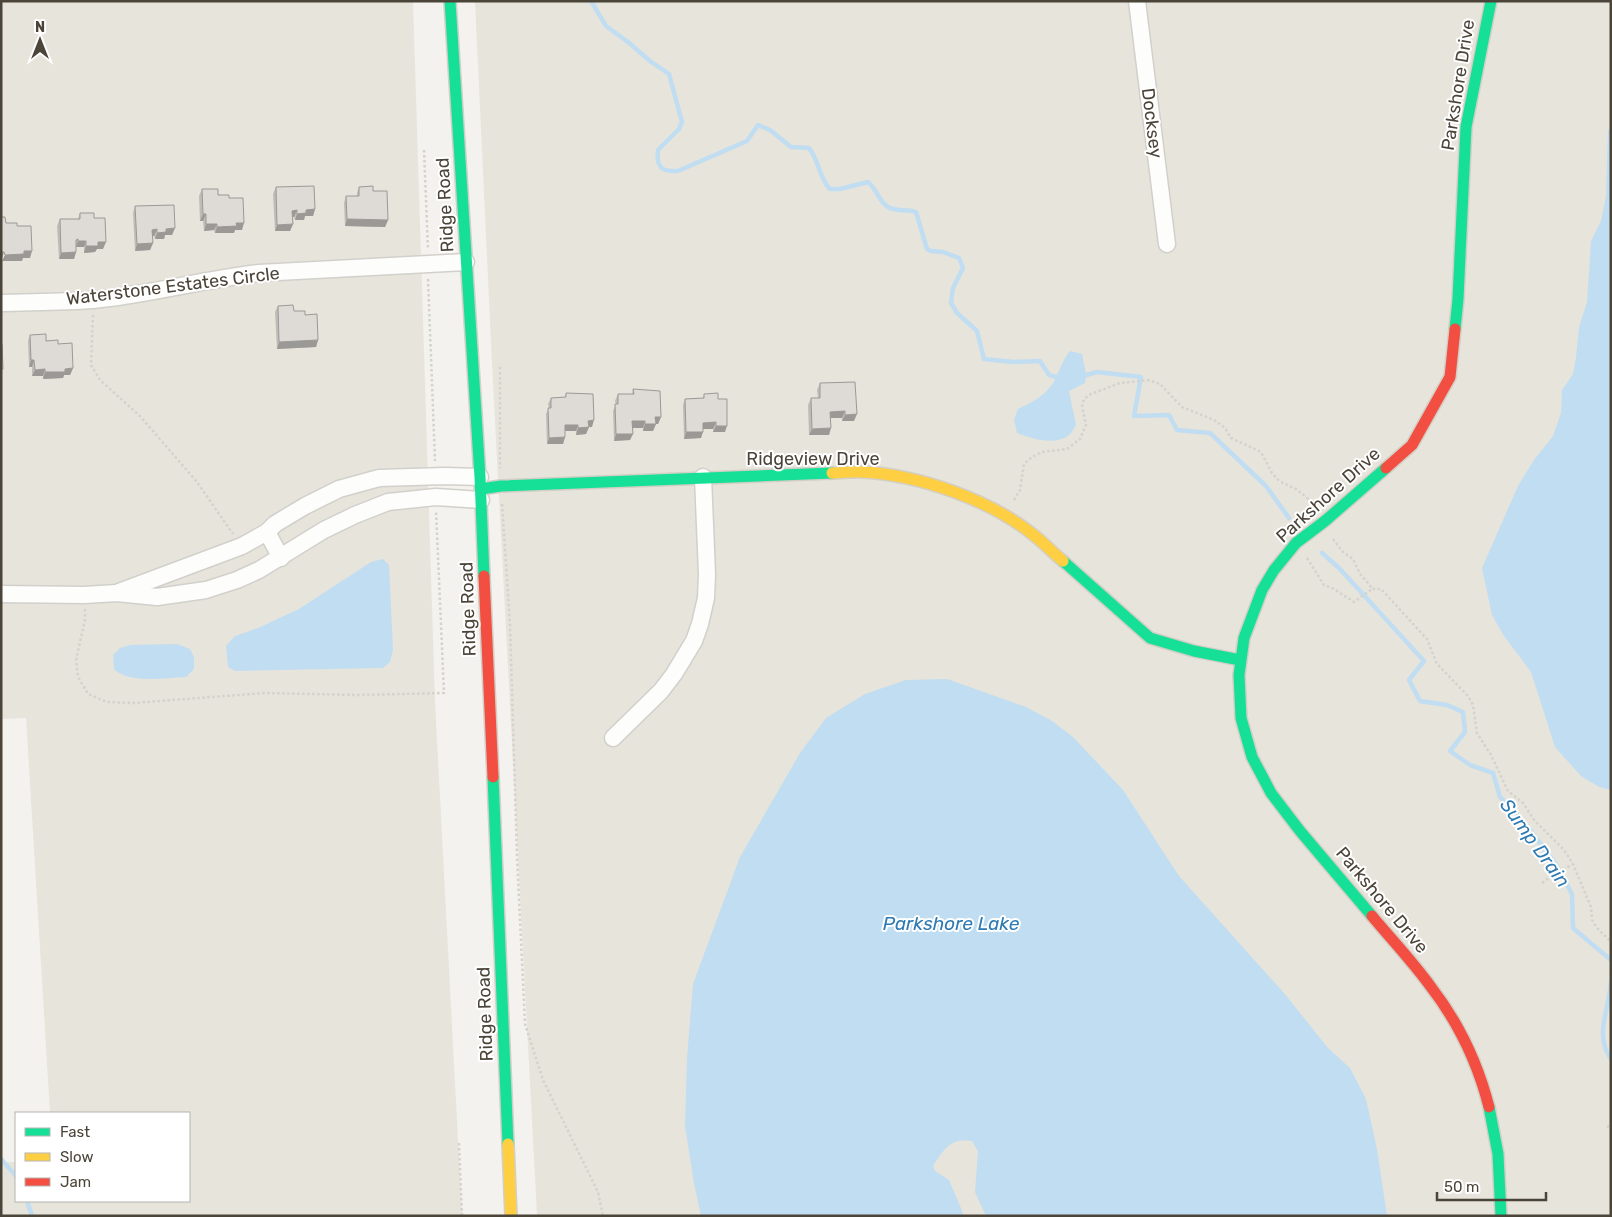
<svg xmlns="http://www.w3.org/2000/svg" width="1612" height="1217" font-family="Rubik,sans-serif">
<rect width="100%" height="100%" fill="#f4f2ee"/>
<!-- residential -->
<g fill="#e7e4dc">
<path d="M1,1H413L435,702L462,1216H1V1162H16V1201H189V1113H50L26,718L1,719Z"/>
<path d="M475,1H1611V1216H537L492,365Z"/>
</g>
<!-- water -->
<g fill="#c0ddf1">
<path d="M1611,124V790L1599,787L1581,776L1555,747L1531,672L1504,636L1492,615L1482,568L1518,486L1534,460L1553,436L1561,413L1562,390L1573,374L1576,357L1579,327L1587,302L1591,241L1601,221L1606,196L1608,131Z"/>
<path d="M1070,351L1082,354L1086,374L1085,383L1069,391L1076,425C1074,428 1072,433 1069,435C1055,446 1032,439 1017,433L1014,420L1018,409C1031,403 1045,396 1053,383C1059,372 1062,361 1070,351Z"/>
<path d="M383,559L389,565L393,650L390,662L383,668L235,671L228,667L226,646L235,636L258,628L299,609L371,562Z"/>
<path d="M177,644L190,649L194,657V669L186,677C165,678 129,684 114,669L113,655L120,648L131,645Z"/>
<path d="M947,679L1026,707L1052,721L1073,737L1123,790L1179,876L1284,993L1328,1048L1350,1068L1366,1099L1377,1149L1387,1216H986L975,1192L978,1151L972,1141C950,1137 944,1150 933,1166L935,1171L949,1180L963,1213V1216H701L694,1183L685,1126L687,1058L693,984L740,857L800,753L826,718L865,694L906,680Z"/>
</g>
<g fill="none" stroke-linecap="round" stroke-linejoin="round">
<!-- stream -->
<g stroke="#c0ddf1" stroke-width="4.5">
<path d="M591,1L606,26L628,42L650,61L669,74L682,122L679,129L658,150C656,167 661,172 678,171L747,141L758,125L770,130L791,147L809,148C819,160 819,178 830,189H840L868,182C877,189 878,201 888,207C896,212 908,209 916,212L927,249L931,251L943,252L959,258L963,268L953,288L951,303L957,313L977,331L984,359L1013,362L1040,361L1049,375L1060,378"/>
<path d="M1080,377L1097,372L1141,377L1134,416L1169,415L1177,430L1210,433L1266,486L1289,518"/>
<path d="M1322,553L1339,568L1424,661L1409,680L1420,701L1447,705L1463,712L1465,732L1450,751L1470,765L1493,773L1500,797L1527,826L1557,866L1572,894L1573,928L1611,960"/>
<path d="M1611,983C1609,1009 1594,1035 1611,1059"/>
<path d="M1,1159L16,1176"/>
<path d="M27,1201L32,1216"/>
</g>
<defs>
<g id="street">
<path d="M1137,1L1167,244"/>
<path d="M1,303C32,302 63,302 93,300C149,295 204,279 259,273L466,262"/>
<path d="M267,532L281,558"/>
<path d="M119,592L242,546L267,532L275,524L305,506L339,489L379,478L445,476L480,477"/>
<path d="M1,594L84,595L117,593L157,597L206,590L237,580L259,570L324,530L355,515L388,502L436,497L481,500"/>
<path d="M613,738L661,691L674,674L694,641L700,624L706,598L707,574L703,477"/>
</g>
<g id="fast">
<path d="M450,1L480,477L484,576"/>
<path d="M1455,329L1458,299L1466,127L1491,1"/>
<path d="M481,489L501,486L832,473"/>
<path d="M1063,561L1150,638L1194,651L1240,660"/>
<path d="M493,777L508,1144"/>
<path d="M1372,916L1300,831L1271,793L1252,757L1241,718L1239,675L1244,638L1262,590L1274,570L1296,543L1325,521L1386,468"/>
<path d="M1489,1107L1498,1154L1501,1216"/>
</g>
<g id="slow">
<path d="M832,473C842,473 853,471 863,472C918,475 988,499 1031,533C1042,541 1052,552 1063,561"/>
<path d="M508,1144L511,1216"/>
</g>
<g id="jam">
<path d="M1386,468L1412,445L1450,377L1455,329"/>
<path d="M484,576L493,777"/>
<path d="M1372,916C1392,940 1413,962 1431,987C1458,1022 1478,1064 1489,1107"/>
</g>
</defs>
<!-- street casing -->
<use href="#street" stroke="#d2d0cb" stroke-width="19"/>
<!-- fast casing -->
<use href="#fast" stroke="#d3cfc5" stroke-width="14"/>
<!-- slow casing -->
<use href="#slow" stroke="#d3cfc5" stroke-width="14"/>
<!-- jam casing -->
<use href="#jam" stroke="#d3cfc5" stroke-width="14"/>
<!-- path -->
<g stroke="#d3d2cc" stroke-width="2.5" stroke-dasharray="2.5 2.5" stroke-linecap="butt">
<path d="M424,150L428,249"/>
<path d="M428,279L435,461"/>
<path d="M93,315L91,365L100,380L140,416L197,482L233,534"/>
<path d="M500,367V468"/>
<path d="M1014,500L1020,490L1024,464L1032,457L1042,452L1067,449L1080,439L1086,425L1082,406L1084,399L1091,394L1120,383L1148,380L1160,384L1182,407L1214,420L1225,428L1231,438L1261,452L1272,473L1279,481L1296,489L1316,505"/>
<path d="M502,504L510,624L517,857L525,1024L543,1080L598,1192L603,1216"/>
<path d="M1333,539L1342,551L1353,559L1360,574L1369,584L1372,589H1381L1427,639L1437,664L1468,696L1473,705L1477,733L1491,755L1508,791L1523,803L1534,820L1564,850L1573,864L1591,907L1592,920L1597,928L1611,942"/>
<path d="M1307,558L1324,585L1334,589L1354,602L1372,589"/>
<path d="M85,609V620L76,660L78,677L88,694L107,702L133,703L265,693L359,695L444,693L436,511"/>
<path d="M1542,883L1553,875L1573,864"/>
<path d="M1607,1127L1611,1125"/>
<path d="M459,1143L462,1216"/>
</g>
<!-- street -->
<use href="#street" stroke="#fdfdfc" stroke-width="16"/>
<!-- fast -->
<use href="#fast" stroke="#16e098" stroke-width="11"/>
<!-- slow -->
<use href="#slow" stroke="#ffcf43" stroke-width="11"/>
<!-- jam -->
<use href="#jam" stroke="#f24e42" stroke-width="11"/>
</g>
<!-- wall -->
<g fill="#bfbcb8">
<path d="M276,187L315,209L313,216H305L304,220H295L294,217H292L293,224L290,231H275L273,194Z"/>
<path d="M359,187L373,191L388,220L385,227L345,226L344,203L346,196H357V193Z"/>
<path d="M202,189L229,198L242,230H235L234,233H215L214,230L204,231L203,221H200L199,196Z"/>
<path d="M135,206L175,228L172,235H165L164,239H155L154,236H152L153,243L150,250L135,251L133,213Z"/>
<path d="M80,213L94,218L103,249H97L95,252L84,253V247H76V252L74,259H59L57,226L60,219H78Z"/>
<path d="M278,306L305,315L318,340L316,347L277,349L275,312Z"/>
<path d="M30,335L58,344L73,368L70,375H64L63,378L43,379V376H32V367H29L28,341Z"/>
<path d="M820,383L854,421H842V418H831L829,435H809L808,405L811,398H818L817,390Z"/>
<path d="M633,389L661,417L658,424H656L653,431H643V428H632L630,440L614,441L613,411L616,404L615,401L618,394H632Z"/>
<path d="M566,393L592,427H589L586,434L576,435V431H565V437L563,444H547L546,414L549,408L548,404L551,398L565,397Z"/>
<path d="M704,394L718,399L725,432H713V429H703L701,438L684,439L683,405L685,399L703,398Z"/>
</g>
<!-- shaded-wall -->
<g fill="#9b9996">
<path d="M315,209L313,216H305L304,220H295L297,214L306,210Z"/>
<path d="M297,210L294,217H290L292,211Z"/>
<path d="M203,214H206L203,221H200Z"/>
<path d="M347,219L388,220L385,227L345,226Z"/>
<path d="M236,223H244L242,230H235L234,233H215L217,227Z"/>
<path d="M206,224H217L214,230L204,231Z"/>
<path d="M293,224L290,231H275L277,225Z"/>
<path d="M175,228L172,235H165L164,239H155L157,233L166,229Z"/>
<path d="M157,229L154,236H150L152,230Z"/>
<path d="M78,241H86L84,247H76Z"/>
<path d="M98,242H106L103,249H97L95,252L84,253L86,246Z"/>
<path d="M153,243L150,250L135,251L137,244Z"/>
<path d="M24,251H32L30,258H23L22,261H2L5,255Z"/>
<path d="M1,252H4L2,258H1Z"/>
<path d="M76,252L74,259H59L61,253Z"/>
<path d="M318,340L316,347L277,349L279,342Z"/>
<path d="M31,360H34L32,367H29Z"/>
<path d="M73,368L70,375H64L63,378L43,379L45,372L65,369Z"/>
<path d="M45,369L43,376H32L35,370Z"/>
<path d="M845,411L842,418H828L830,412Z"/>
<path d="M857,414L854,421H842L845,415Z"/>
<path d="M655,417H661L658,424H653Z"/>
<path d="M594,420L592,427H586L588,421Z"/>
<path d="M632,421H645L643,428H630Z"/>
<path d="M716,422L713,429H700L703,423Z"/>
<path d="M645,424H656L653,431H643Z"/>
<path d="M565,425H578L576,431H563Z"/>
<path d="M716,426H727L725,432H713Z"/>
<path d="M589,427L586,434L576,435L578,428Z"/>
<path d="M831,428L829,435H809L812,429Z"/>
<path d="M686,432H703L701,438L684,439Z"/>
<path d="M616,434H633L630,440L614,441Z"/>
<path d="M565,437L563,444H547L549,438Z"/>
</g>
<!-- building -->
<g fill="#dedbd6" stroke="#9b9996">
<path d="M314,186L315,209L306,210V213L297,214V210L292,211L293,224L277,225L276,187Z"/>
<path d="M373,186V191H387L388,220L347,219L346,196H359V187Z"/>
<path d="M202,189H218V195H229V198H243L244,223H236L237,226L217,227V224H206V214H203Z"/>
<path d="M174,205L175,228L166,229V232L157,233V229L152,230L153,243L137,244L135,206Z"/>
<path d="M80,213H94V218H105L106,242H98V246H86V241H78V239L76,240V252L61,253L60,219H80Z"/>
<path d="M1,217H5L6,223H17V226H31L32,251H24V254L5,255L4,252H1Z"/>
<path d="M293,305L294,311H305V315L317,314L318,340L279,342L278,306Z"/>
<path d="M46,334V341L58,340V344L72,343L73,368L65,369V372H45V369L35,370L34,360H31L30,335Z"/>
<path d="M1,344H2L3,369H1Z"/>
<path d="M855,382L857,414L845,415V411L830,412L831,428L812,429L811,398H820V383Z"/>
<path d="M633,389L660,391L661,417H655L656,424H645V421H632L633,434H616L615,404H618V394H634Z"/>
<path d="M566,393L593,394L594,420L588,421L589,427L578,428V425H565V437L549,438L548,408H551V398L566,397Z"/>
<path d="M718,393V399H727V426H716V422L703,423V432H686L685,399L704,398V394Z"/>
</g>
<g text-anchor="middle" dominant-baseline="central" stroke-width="4" stroke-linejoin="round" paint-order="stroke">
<!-- street labels -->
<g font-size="18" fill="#4b4439" stroke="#fff">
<text transform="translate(1458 85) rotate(-81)">Parkshore Drive</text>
<text transform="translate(1152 123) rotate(83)">Docksey</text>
<text transform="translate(445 205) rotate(-93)">Ridge Road</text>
<text transform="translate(173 286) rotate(-7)">Waterstone Estates Circle</text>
<text x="813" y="459">Ridgeview Drive</text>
<text transform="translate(1328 495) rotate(-42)">Parkshore Drive</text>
<text transform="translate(468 609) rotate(-92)">Ridge Road</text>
<text transform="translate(1382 900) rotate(50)">Parkshore Drive</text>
<text transform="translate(485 1014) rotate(-92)">Ridge Road</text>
</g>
<!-- water labels -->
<g font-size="19" font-style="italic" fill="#2e7ab2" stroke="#fff">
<text transform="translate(1535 843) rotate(54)">Sump Drain</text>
<text x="951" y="923">Parkshore Lake</text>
</g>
</g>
<!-- border -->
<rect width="1612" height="1217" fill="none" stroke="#4b4439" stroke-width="5"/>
<!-- legend -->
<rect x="15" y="1112" width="175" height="90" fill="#ffffff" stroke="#b7b4b0"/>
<rect x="25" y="1128" width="25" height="8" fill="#16e098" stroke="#b7b4b0"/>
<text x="60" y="1137" font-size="15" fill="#4b4439">Fast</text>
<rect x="25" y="1153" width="25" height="8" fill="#ffcf43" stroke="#b7b4b0"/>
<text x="60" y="1162" font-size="15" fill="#4b4439">Slow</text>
<rect x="25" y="1178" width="25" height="8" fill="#f24e42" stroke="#b7b4b0"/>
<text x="60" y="1187" font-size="15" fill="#4b4439">Jam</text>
<!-- north arrow -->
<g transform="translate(40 40)" stroke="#ffffff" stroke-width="4" paint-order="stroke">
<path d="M0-4L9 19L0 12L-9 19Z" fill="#4b4439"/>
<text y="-8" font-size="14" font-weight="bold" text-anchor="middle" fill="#4b4439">N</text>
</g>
<!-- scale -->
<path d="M1437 1192v8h109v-8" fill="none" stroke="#4b4439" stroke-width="2.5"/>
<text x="1444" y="1192" font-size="15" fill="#4b4439" stroke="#ffffff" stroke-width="4" paint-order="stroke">50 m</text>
</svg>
